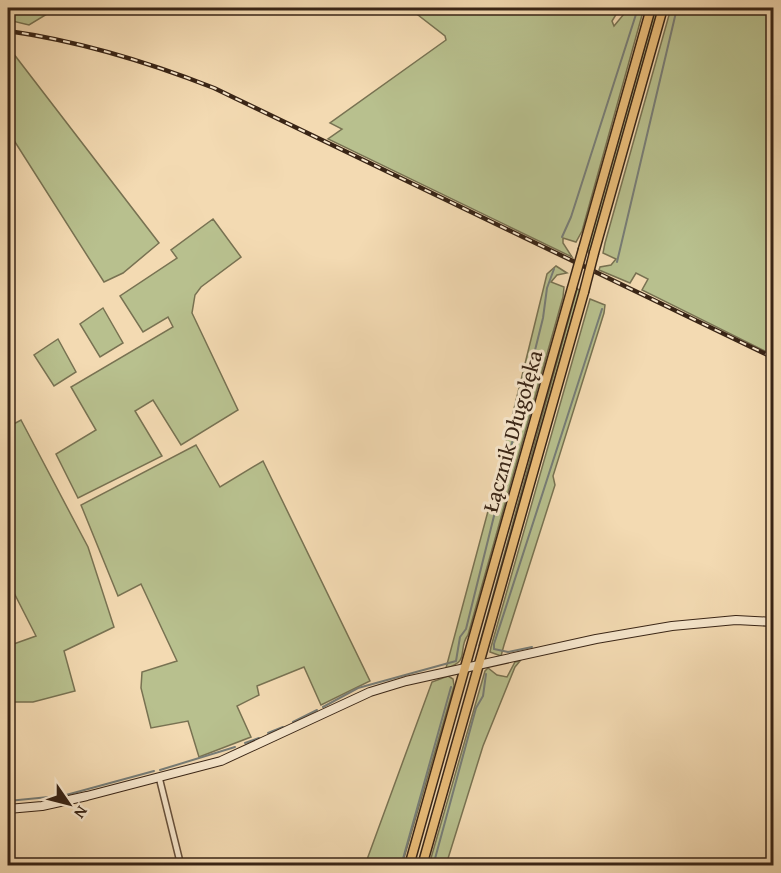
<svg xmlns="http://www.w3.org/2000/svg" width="781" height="873" font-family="'Gentium Book Plus',serif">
<rect width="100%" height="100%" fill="#f3dab2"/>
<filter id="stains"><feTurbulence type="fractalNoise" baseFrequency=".00333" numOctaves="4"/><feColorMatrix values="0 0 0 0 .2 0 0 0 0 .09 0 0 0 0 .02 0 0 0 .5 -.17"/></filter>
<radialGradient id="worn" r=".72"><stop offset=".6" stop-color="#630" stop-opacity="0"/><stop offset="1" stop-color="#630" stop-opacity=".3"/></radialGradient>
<!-- green -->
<g fill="#b8c08e" stroke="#787252" stroke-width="1.5">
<path d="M8,8H57L29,25L8,20Z"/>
<path d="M409,8H620L612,21L614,26L624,14L625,8H644L582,231L576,242L563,238V243L572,257L328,139L342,129L330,123L446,40L445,36Z"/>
<path d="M655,8H660L591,252L586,250Z"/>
<path d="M671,8H773V355L642,290L648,279L636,273L630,283L599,270L600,267L611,265L616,259L603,253L605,243Z"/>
<path d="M8,52L13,53L159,243L123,273L104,282L8,131Z"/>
<path d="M213,219L241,257L201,287L195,295L192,313L238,410L181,445L153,400L135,411L162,456L78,498L56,454L96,430L71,387L173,327L168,317L143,332L120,296L177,258L171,250Z"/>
<path d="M556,266L567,273L557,275L551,282L564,287L563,297L468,635C457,649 471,662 446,668L499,470L547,274Z"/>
<path d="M577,289L580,290L479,646Z"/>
<path d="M590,299L605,305L604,313L553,476L555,485L504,645L501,656L490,652L491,647Z"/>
<path d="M103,308L123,343L100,357L80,324Z"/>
<path d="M58,339L76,372L54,386L34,355Z"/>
<path d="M21,420L88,547L114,627L64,651L75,691L33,702H8V646L36,636L13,591L8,593V427Z"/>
<path d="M196,445L220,487L263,461L370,681L321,705L304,667L257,686L259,695L237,706L251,737L199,757L188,721L151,728L141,688L142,672L177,661L141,584L118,596L81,505Z"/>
<path d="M520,661L515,667L483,746L446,865H429L485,671L488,668L497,675L507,677L515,662Z"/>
<path d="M448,676L453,679L454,686L402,865H365L432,682Z"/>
</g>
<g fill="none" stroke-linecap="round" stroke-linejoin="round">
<!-- stream -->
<g stroke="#777d77" stroke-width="2">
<path d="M562,237L571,217L638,8"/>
<path d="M617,262L677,8"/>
<path d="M532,647L508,652L494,649V644L602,309"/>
<path d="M323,707L358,688L456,661L460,637L466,629L543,318L547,288L554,269"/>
<path d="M293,722L317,710"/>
<path d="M268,733L283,727"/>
<path d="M245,743L259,738"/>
<path d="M160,770L235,747"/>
<path d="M66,795L154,771"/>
<path d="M8,801L59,796"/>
<path d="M401,866L451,687"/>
<path d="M433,866L476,708L483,696L486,674"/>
</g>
<defs>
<path id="street" d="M159,777L181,866"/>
<path id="secondary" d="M8,809L42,806L87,796L221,761L370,692L406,681L596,639L672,626L736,620L774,622"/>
<g id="primary">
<path d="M583,249L651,8"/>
<path d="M594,253L663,8"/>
<path d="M409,866L572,288"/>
<path d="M422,866L584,292"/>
</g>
</defs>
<!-- street casing -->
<use href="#street" stroke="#68523d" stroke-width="8"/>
<!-- secondary casing -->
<use href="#secondary" stroke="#392516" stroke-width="10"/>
<!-- primary casing -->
<use href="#primary" stroke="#392516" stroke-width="11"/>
<!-- street -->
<use href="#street" stroke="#f7e7cd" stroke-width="5"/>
<!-- secondary -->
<use href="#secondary" stroke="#f7e7cd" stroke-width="8"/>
<!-- primary -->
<use href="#primary" stroke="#eabd79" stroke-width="8"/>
<defs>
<path id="rail" d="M8,31C79,41 148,62 214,88L774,358"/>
</defs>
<!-- rail casing -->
<use href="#rail" stroke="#392516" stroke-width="4.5"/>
<!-- rail -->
<use href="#rail" stroke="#f7e7cd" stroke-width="2" stroke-dasharray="7" stroke-linecap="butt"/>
<defs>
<g id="primary-bridge">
<path d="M572,288L583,249"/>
<path d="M584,292L594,253"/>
</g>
</defs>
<!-- primary-bridge casing -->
<use href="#primary-bridge" stroke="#392516" stroke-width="11" stroke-linecap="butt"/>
<!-- primary-bridge -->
<use href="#primary-bridge" stroke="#eabd79" stroke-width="8"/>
</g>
<g text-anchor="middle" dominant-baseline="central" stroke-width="6" stroke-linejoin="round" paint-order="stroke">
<!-- street labels -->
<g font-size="22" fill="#392516" stroke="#f7e7cd">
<text transform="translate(512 431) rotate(-74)">Łącznik Długołęka</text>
</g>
</g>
<!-- margin -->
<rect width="781" height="873" fill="none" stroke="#f3dab2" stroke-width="30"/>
<rect x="9" y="9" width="763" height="855" fill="none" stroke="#392516" stroke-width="3"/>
<rect x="15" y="15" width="751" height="843" fill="none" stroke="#392516" stroke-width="1.5"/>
<!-- north arrow -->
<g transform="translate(69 804) rotate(125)" stroke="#f7e7cd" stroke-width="4.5" paint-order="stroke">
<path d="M0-4.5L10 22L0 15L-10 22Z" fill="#392516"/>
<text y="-9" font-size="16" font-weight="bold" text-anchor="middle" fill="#392516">N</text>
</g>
<rect width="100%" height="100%" filter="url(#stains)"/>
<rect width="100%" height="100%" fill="url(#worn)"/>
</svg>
